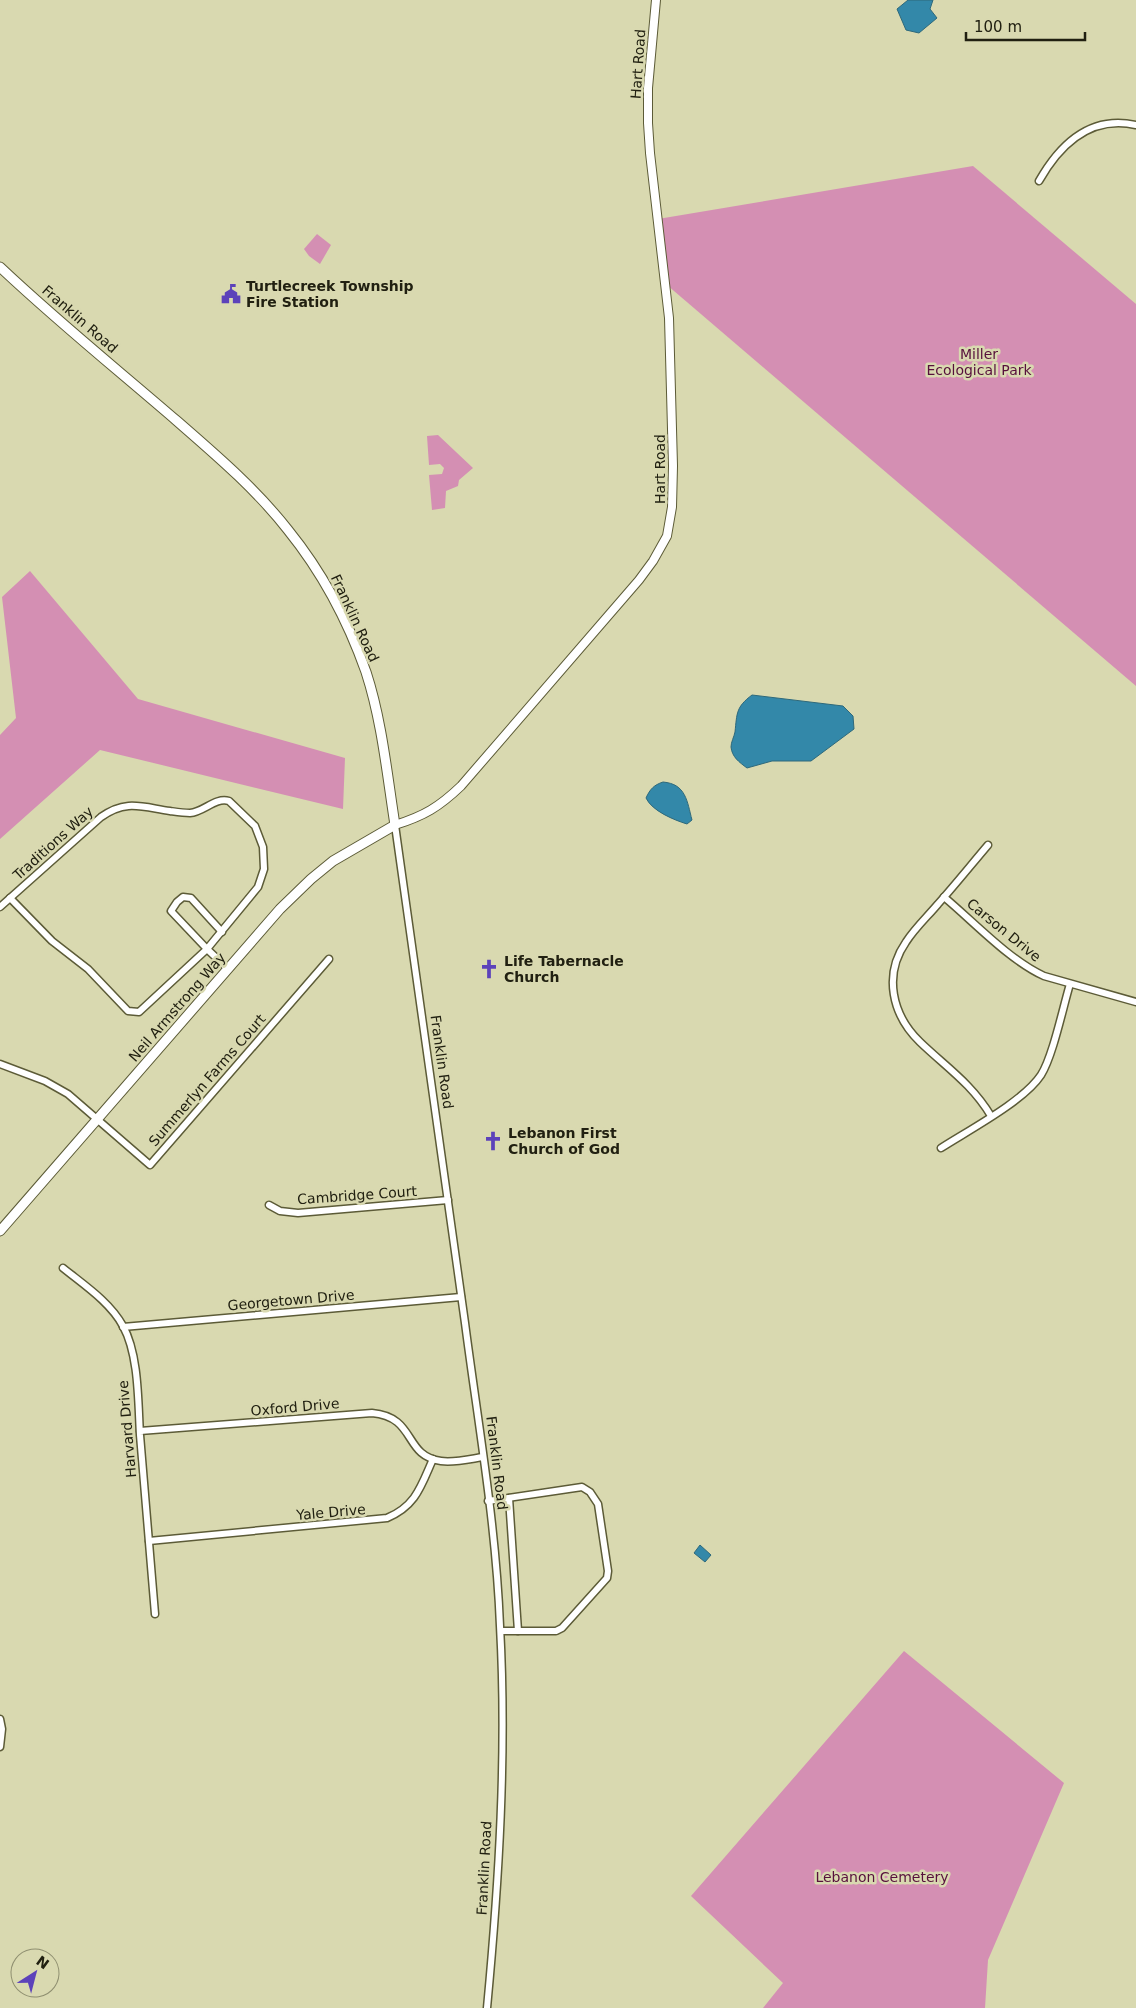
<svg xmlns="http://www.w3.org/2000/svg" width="1136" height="2008" font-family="'DejaVu Sans',sans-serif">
<rect width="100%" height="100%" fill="#d9d9b0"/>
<!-- green -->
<g fill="#d48fb3">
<path d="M973,166L1136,304V686L667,285L658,219Z"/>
<path d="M317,234L331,245L320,264L309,256L304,249Z"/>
<path d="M438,435L473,468L459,480L458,486L446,491L445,508L432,510L429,475L442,474L444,468L440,464L429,465L427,436Z"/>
<path d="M30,571L138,699L345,758L343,809L100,750L0,839V735L16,718L2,597Z"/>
<path d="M904,1651L1064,1783L988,1960L985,2008H763L783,1983L691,1896Z"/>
</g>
<!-- water -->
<g fill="#3388a9" stroke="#2e697b">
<path d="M908,0H933L930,9L937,18L919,33L906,30L897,9Z"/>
<path d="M752,695L843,706L853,716L854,729L811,761H772L747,768C739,762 732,757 731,747C731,742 734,737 735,732C737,713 736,707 752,695Z"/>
<path d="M663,782C686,784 687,801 692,820L687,824C674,820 652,811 646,798C650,789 654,785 663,782Z"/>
<path d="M700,1545L711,1555L705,1562L694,1553Z"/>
</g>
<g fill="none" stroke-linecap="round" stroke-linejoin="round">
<defs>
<g id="minor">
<path d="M1039,181C1060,144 1091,115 1136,125"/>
<path d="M395,825C419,990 442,1156 465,1323C478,1423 496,1524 500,1626C507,1753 499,1881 487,2008"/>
<path d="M988,845C971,865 955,885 938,904C928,916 915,928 906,942C883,975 892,1015 920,1042C946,1067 972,1084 991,1116"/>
<path d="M944,897C974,922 1009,960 1044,976L1136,1002"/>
<path d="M10,898L52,941L88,969L128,1011L139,1012L207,949L171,911L177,902L183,897L191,898L222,932"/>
<path d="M0,907L101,817C126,799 142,807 170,811C177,812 183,813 190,813C204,812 215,797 229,801L255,826L263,847L264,869L258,887L207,949L228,969"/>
<path d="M0,1064L45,1081L68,1094L150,1165L329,959"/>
<path d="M941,1148C969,1130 1024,1101 1041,1075C1053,1056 1063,1007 1070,984"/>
<path d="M269,1205L280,1211L298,1213L448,1200"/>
<path d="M63,1268C84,1285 110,1302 123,1326C139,1355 138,1402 140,1435C145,1495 150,1554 155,1614"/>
<path d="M123,1327L461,1297"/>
<path d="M140,1431L372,1413C417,1417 403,1456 441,1461C454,1463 470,1459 483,1457"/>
<path d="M509,1498L518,1631"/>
<path d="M488,1501L582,1487L590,1492L598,1504L608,1571L607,1578L562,1628L556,1631H501"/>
<path d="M149,1541L387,1518C416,1506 421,1486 433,1459"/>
<path d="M0,1719L2,1729L0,1747"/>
</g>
<path id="tertiary" d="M395,825C424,816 439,807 461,786L639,580L653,561L667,536L672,507L673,466L669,318L650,153L648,123V88L656,0"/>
<path id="secondary" d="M0,267C57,321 118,370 177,421C216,455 256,489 288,530C322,572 348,621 366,672C382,721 387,774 395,825L333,861L311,879L280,909L0,1231"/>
</defs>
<!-- minor casing -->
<use href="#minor" stroke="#5c5b37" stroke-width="9"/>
<!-- tertiary casing -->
<use href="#tertiary" stroke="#5c5b37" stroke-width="10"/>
<!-- secondary casing -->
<use href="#secondary" stroke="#5c5b37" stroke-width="11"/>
<!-- minor -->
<use href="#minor" stroke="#fff" stroke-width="6"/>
<!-- tertiary -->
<use href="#tertiary" stroke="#fff" stroke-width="8"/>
<!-- secondary -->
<use href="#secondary" stroke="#fff" stroke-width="9"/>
</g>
<!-- icons -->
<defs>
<symbol id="civic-bare" viewBox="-9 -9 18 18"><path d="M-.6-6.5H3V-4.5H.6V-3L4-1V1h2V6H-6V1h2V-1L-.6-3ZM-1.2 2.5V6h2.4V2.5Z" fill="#5c42ba" stroke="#d9d9b0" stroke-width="2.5" paint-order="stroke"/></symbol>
<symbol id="church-bare" viewBox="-9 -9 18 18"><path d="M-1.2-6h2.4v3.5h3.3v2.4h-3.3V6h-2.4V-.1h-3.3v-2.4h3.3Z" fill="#5c42ba" stroke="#d9d9b0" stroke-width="2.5" paint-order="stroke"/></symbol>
</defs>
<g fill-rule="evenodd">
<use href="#civic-bare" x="217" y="280" width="28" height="28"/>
<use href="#church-bare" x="475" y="955" width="28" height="28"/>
<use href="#church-bare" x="479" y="1127" width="28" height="28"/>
</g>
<g text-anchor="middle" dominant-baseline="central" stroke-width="5" stroke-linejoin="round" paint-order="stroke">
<!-- street labels -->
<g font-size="14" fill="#212011" stroke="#d9d9b0">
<text transform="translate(638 64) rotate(-86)">Hart Road</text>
<text transform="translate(80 319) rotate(41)">Franklin Road</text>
<text transform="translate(660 469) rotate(-90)">Hart Road</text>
<text transform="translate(355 618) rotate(65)">Franklin Road</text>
<text transform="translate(53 843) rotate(-42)">Traditions Way</text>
<text transform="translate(1004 930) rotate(39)">Carson Drive</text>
<text transform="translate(177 1007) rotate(-49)">Neil Armstrong Way</text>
<text transform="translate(442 1062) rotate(82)">Franklin Road</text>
<text transform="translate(207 1080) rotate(-49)">Summerlyn Farms Court</text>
<text transform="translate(357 1195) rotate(-4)">Cambridge Court</text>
<text transform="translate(291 1300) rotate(-5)">Georgetown Drive</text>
<text transform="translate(295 1407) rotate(-5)">Oxford Drive</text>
<text transform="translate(127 1429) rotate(-95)">Harvard Drive</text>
<text transform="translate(497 1463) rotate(83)">Franklin Road</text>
<text transform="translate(331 1512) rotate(-5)">Yale Drive</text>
<text transform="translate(484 1868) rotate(-87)">Franklin Road</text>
</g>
<!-- poi labels -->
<g font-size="14" font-weight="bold" fill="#212011" stroke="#d9d9b0" text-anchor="start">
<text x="246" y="286">Turtlecreek Township<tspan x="246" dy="16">Fire Station</tspan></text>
<text x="504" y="961">Life Tabernacle<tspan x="504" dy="16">Church</tspan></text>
<text x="508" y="1133">Lebanon First<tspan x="508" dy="16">Church of God</tspan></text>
</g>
<!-- park labels -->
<g font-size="14" fill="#57103c" stroke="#d9d9b0">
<text x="979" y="354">Miller<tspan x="979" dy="16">Ecological Park</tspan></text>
<text x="882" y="1877">Lebanon Cemetery</text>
</g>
</g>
<!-- north arrow -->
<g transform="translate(35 1973) rotate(36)"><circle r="24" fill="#d9d9b0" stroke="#8f8f70"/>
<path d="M0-4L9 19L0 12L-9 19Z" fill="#5c42ba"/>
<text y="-8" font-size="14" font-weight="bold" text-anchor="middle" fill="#212011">N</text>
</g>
<!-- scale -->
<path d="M966 32v8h119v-8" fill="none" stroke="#212011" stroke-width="2.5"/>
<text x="974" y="32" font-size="15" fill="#212011" stroke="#d9d9b0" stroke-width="4" paint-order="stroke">100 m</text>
</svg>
